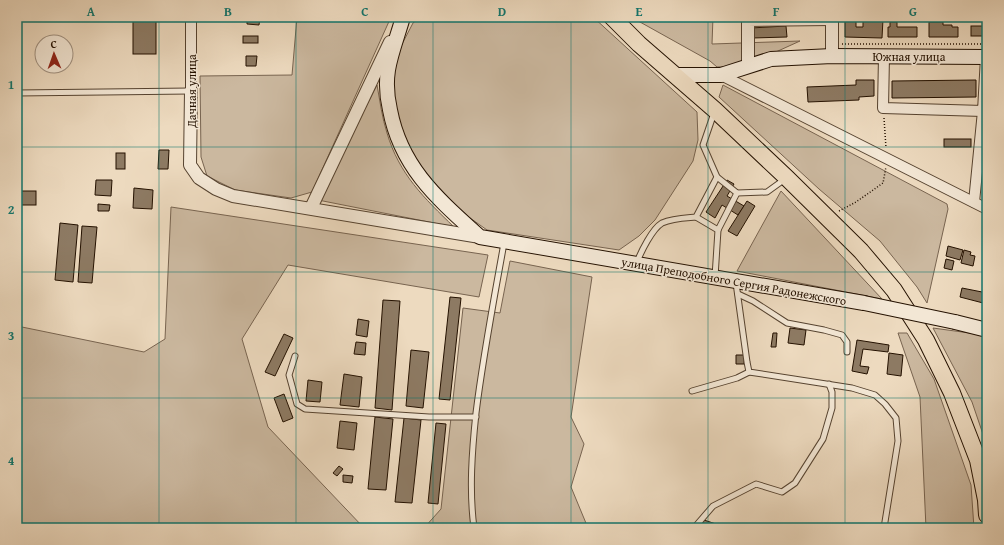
<svg xmlns="http://www.w3.org/2000/svg" width="1004" height="545" font-family="'Gentium Book Plus',serif">
<rect width="100%" height="100%" fill="#eddabf"/>
<filter id="stains"><feTurbulence type="fractalNoise" baseFrequency=".005" numOctaves="4"/><feColorMatrix values="0 0 0 0 .2 0 0 0 0 .09 0 0 0 0 .02 0 0 0 .5 -.17"/></filter>
<radialGradient id="worn" r=".72"><stop offset=".6" stop-color="#630" stop-opacity="0"/><stop offset="1" stop-color="#630" stop-opacity=".3"/></radialGradient>
<!-- green -->
<g fill="#cbb89f" stroke="#786450">
<path d="M297,17H391L312,192L291,198L235,190L207,176L201,157L200,76L292,75Z"/>
<path d="M420,17H593L697,112L698,140L693,161L655,220L639,236L619,250L487,230L456,208L416,164L397,121L392,79L401,46L413,23Z"/>
<path d="M631,17H713L712,44L800,41L767,56L736,66L717,67L710,61Z"/>
<path d="M377,85C380,101 382,118 387,133C399,174 424,198 454,227L318,200Z"/>
<path d="M723,85L947,204L948,209L927,303L917,287L880,241L819,189L719,97Z"/>
<path d="M781,191L882,299L737,271Z"/>
<path d="M171,207L488,255L479,297L288,265L242,339L268,427L364,528H17V326L144,352L165,339Z"/>
<path d="M510,261L592,277L571,417L584,444L571,487L588,528H424L441,509L463,308L500,313Z"/>
<path d="M933,328L984,335L987,338V446L972,402Z"/>
<path d="M898,333H907L934,379L971,485L974,528H926L920,397Z"/>
</g>
<!-- building -->
<g fill="#8d7a63" stroke="#241100">
<path d="M247,17H260L259,25L247,24Z"/>
<rect x="722" y="17" width="19" height="3"/>
<path d="M842,17H856V27H863V19H883L882,38L845,37V21L842,20Z"/>
<rect x="133" y="21" width="23" height="33"/>
<path d="M890,22H897V27H917V37H888V27H890Z"/>
<path d="M929,22H943V25H952V27H958V37H929Z"/>
<path d="M786,26L787,37L752,38L751,28Z"/>
<rect x="971" y="26" width="16" height="10"/>
<rect x="243" y="36" width="15" height="7"/>
<path d="M246,56H257L256,66H246Z"/>
<path d="M856,80H874V96L859,97V100L808,102L807,87L856,85Z"/>
<path d="M976,80V97L892,98V81Z"/>
<rect x="944" y="139" width="27" height="8"/>
<path d="M159,150H169L168,169H158Z"/>
<rect x="116" y="153" width="9" height="16"/>
<path d="M96,180H112L111,196L95,195Z"/>
<path d="M727,180L734,184L727,196L744,206L738,215L722,205L715,218L706,212Z"/>
<path d="M134,188L153,190L152,209L133,208Z"/>
<rect x="17" y="191" width="19" height="14"/>
<path d="M747,201L755,206L737,236L728,231Z"/>
<path d="M98,204L110,205L109,211H98Z"/>
<path d="M60,223L78,225L73,282L55,280Z"/>
<path d="M82,226L97,227L92,283L78,282Z"/>
<path d="M948,246L963,250L960,260L946,256Z"/>
<path d="M964,250L971,252L970,255L975,256L973,266L961,263Z"/>
<path d="M946,259L954,261L952,270L944,268Z"/>
<path d="M962,288L987,293V304L960,297Z"/>
<path d="M450,297L461,298L450,400L439,399Z"/>
<path d="M383,300L400,301L392,410L375,408Z"/>
<path d="M358,319L369,321L367,337L356,335Z"/>
<path d="M790,328L806,330L804,345L788,343Z"/>
<path d="M773,333H777L776,347H771Z"/>
<path d="M284,334L293,338L275,376L265,372Z"/>
<path d="M857,340L889,345L888,352L863,349L860,366L869,367L867,374L852,371Z"/>
<path d="M356,342L366,343L365,355L354,354Z"/>
<path d="M411,350L429,352L423,408L406,406Z"/>
<path d="M889,353L903,355L901,376L887,374Z"/>
<path d="M736,355H745L744,364H736Z"/>
<path d="M344,374L362,377L359,407L340,405Z"/>
<path d="M308,380L322,382L320,402L306,401Z"/>
<path d="M284,394L293,418L283,422L274,398Z"/>
<path d="M375,417L393,419L386,490L368,489Z"/>
<path d="M404,418L421,420L412,503L395,502Z"/>
<path d="M340,421L357,423L354,450L337,448Z"/>
<path d="M436,423L446,424L438,504L428,503Z"/>
<path d="M339,466L343,469L337,476L333,473Z"/>
<path d="M343,475L353,476L352,483L343,482Z"/>
<path d="M704,520L728,528H701Z"/>
</g>
<g fill="none" stroke-linecap="round" stroke-linejoin="round">
<defs>
<g id="service">
<path d="M17,93L190,91"/>
<path d="M714,113L703,145L717,177L737,193L767,192L785,179"/>
<path d="M696,217L718,230L715,277"/>
<path d="M718,230L737,193"/>
<path d="M637,262C641,252 652,229 662,223C673,218 684,218 696,217L717,177"/>
<path d="M736,283L747,362L749,372L852,388L875,395L885,404L896,418L898,441L884,528"/>
<path d="M738,294L753,301L787,323L824,330L842,335L847,342V352"/>
<path d="M295,356L289,375L297,404L305,409L429,417H476"/>
<path d="M692,391L737,378L749,372"/>
<path d="M474,528C469,490 472,451 476,413C483,356 494,299 504,243"/>
<path d="M694,528L713,506L756,484L782,492L795,483L823,439L832,408V392L829,384"/>
</g>
<g id="minor">
<path d="M191,17V91"/>
<path d="M884,56L883,108L983,111L986,57"/>
<path d="M721,75L987,209"/>
<path d="M974,202L983,111H987"/>
</g>
<g id="tertiary">
<path d="M832,17V56"/>
<path d="M748,66V20L832,19"/>
<path d="M191,91L190,165L199,178L216,189L233,196L480,237"/>
<path d="M311,208L390,42"/>
</g>
<g id="secondary">
<path d="M403,17C398,35 391,52 388,70C386,83 387,97 390,110C401,168 438,199 480,237L864,303"/>
<path d="M674,75H721L771,59L832,56L987,57"/>
<path d="M955,322L987,330"/>
</g>
<path id="trunk" d="M612,17L639,44L715,110L787,178L861,251L894,290L926,340L952,393L978,460L986,500L987,515"/>
</defs>
<!-- service casing -->
<use href="#service" stroke="#564330" stroke-width="7"/>
<!-- minor casing -->
<use href="#minor" stroke="#564330" stroke-width="12"/>
<!-- tertiary casing -->
<use href="#tertiary" stroke="#564330" stroke-width="14"/>
<!-- secondary casing -->
<use href="#secondary" stroke="#241100" stroke-width="16"/>
<!-- trunk casing -->
<use href="#trunk" stroke="#241100" stroke-width="18"/>
<!-- path -->
<g stroke="#241100" stroke-width="1.5" stroke-dasharray="1 2" stroke-linecap="butt">
<path d="M842,44H987"/>
<path d="M884,118L886,148"/>
<path d="M839,211L856,202L883,183L886,167"/>
</g>
<!-- service -->
<use href="#service" stroke="#f3e7d5" stroke-width="5"/>
<!-- minor -->
<use href="#minor" stroke="#f3e7d5" stroke-width="10"/>
<!-- tertiary -->
<use href="#tertiary" stroke="#f3e7d5" stroke-width="12"/>
<!-- secondary -->
<use href="#secondary" stroke="#f3e7d5" stroke-width="14"/>
<!-- trunk -->
<use href="#trunk" stroke="#eddabf" stroke-width="16"/>
<defs>
<path id="secondary-bridge" d="M864,303L955,322"/>
</defs>
<!-- secondary-bridge casing -->
<use href="#secondary-bridge" stroke="#241100" stroke-width="16" stroke-linecap="butt"/>
<!-- secondary-bridge -->
<use href="#secondary-bridge" stroke="#f3e7d5" stroke-width="14"/>
</g>
<!-- grid -->
<path fill="none" stroke="#0f766e" stroke-width="1" stroke-opacity="0.55" d="M159,17V528M296,17V528M433,17V528M571,17V528M708,17V528M845,17V528M17,147H987M17,272H987M17,398H987"/>
<g text-anchor="middle" dominant-baseline="central" stroke-width="3" stroke-linejoin="round" paint-order="stroke">
<!-- street labels -->
<g font-size="12" fill="#241100" stroke="#f3e7d5">
<text x="909" y="56">Южная улица</text>
<text transform="translate(191 91) rotate(-90)">Дачная улица</text>
<text transform="translate(734 281) rotate(10)">улица Преподобного Сергия Радонежского</text>
</g>
</g>
<!-- margin -->
<rect width="1004" height="545" fill="none" stroke="#eddabf" stroke-width="44"/>
<!-- north arrow -->
<g transform="translate(54 54) rotate(358)"><circle r="19" fill="#f3e7d5" stroke="#a09180"/>
<path d="M0-3L7 15L0 10L-7 15Z" fill="#8f2418"/>
<text y="-6" font-size="11" font-weight="bold" text-anchor="middle" fill="#241100">С</text>
</g>
<rect x="22" y="22" width="960" height="501" fill="none" stroke="#0f766e" stroke-width="1.5"/>
<g font-size="13" text-anchor="middle" font-weight="bold" fill="#0f766e">
<text x="91" y="16">A</text>
<text x="228" y="16">B</text>
<text x="365" y="16">C</text>
<text x="502" y="16">D</text>
<text x="639" y="16">E</text>
<text x="776" y="16">F</text>
<text x="913" y="16">G</text>
<text x="11" y="89">1</text>
<text x="11" y="214">2</text>
<text x="11" y="340">3</text>
<text x="11" y="465">4</text>
</g>
<rect width="100%" height="100%" filter="url(#stains)"/>
<rect width="100%" height="100%" fill="url(#worn)"/>
</svg>
